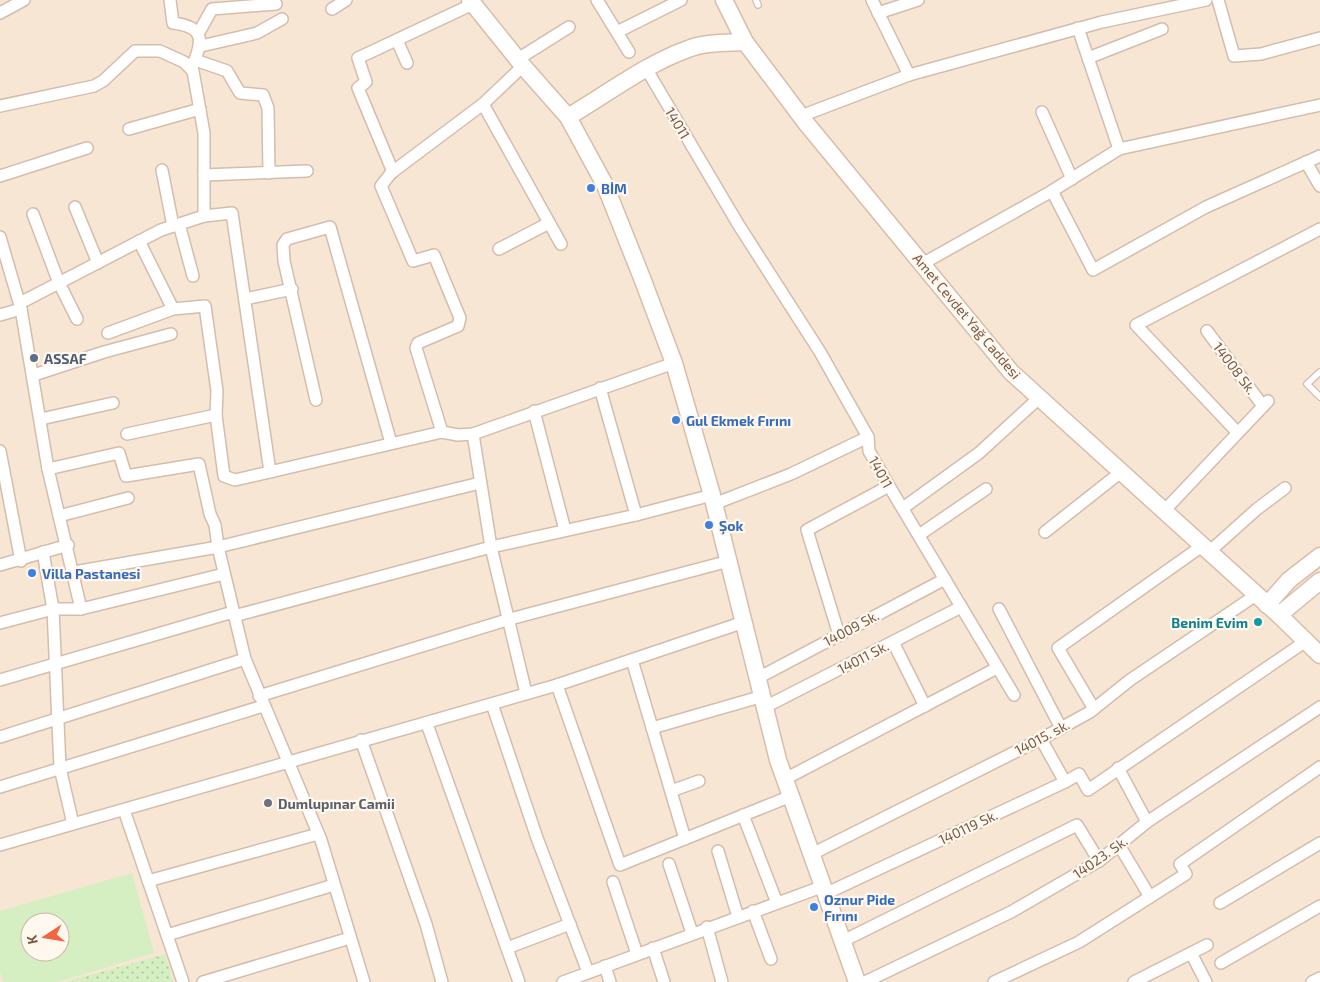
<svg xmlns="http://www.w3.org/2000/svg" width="1320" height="982" font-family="'Exo 2',sans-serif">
<defs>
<pattern id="grass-dots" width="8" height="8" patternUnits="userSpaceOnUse" patternTransform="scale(1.25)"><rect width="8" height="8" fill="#d5eec2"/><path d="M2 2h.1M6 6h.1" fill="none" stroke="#b2c49f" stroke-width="1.8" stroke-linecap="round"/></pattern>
</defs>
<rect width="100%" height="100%" fill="#fef4e6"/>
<!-- residential -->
<path fill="#f7e6d3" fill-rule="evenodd" d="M0,0H1320V982H0ZM30,922H60V952H30Z"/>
<!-- grass -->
<path fill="url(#grass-dots)" d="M165,954L173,982H65Z"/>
<!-- pitch -->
<path fill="#d5eec2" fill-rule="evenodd" d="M132,873L154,953L57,982H3L0,971V911ZM30,922H60V952H30Z"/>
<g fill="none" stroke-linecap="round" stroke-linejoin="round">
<defs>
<g id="service">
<path d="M756,0L758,5"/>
<path d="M1320,372L1307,384L1320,397"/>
</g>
<g id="minor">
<path d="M170,0L173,23C205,27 203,40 193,65"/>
<path d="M597,0L629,52"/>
<path d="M872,0L909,75"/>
<path d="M1218,0L1234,56L1261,54L1320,38"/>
<path d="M332,9L346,0"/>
<path d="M0,13L24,0"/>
<path d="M878,13L918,0"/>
<path d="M1078,28L1119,149"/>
<path d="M617,32L681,0"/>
<path d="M198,34L212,9L276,4"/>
<path d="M397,40L407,63"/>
<path d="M201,46L257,33L282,19"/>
<path d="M1088,58L1162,29"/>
<path d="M518,59L569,27"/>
<path d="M195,60L227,71L240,93L263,95L268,108L269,173"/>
<path d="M647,70L738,224L820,352L868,437L869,451L889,486L1014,695"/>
<path d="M483,104L561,244"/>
<path d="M0,106L94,86L103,81L135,51H160L184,62L193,71L204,133V216"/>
<path d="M1042,112L1072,179"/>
<path d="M801,116L909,75L1102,22L1206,0"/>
<path d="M129,129L200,109"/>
<path d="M1306,162L1320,186"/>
<path d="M162,170L173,226"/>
<path d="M393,172L358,88L366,82L358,58L473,4"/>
<path d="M204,175L307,171"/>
<path d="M0,176L87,148"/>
<path d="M1052,191L1093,270L1206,207L1320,156"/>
<path d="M75,207L98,263"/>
<path d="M33,214L59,283L77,319"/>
<path d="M179,224L193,276"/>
<path d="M0,237L21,309L48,469L81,609"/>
<path d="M139,241L173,309"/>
<path d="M499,249L549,223"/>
<path d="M922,264L1052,191L1119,149L1320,105"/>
<path d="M245,299L292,289"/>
<path d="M20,303L161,230L204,216L232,213L270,472"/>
<path d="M0,315L21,309"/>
<path d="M1207,331L1263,406"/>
<path d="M108,333L173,309L205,306L217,391L216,415L224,476L235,480L442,432L458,435L473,434L674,363"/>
<path d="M34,375L104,352L171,334"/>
<path d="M600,388L636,515"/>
<path d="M316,400L284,261L283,245L287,239L330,227L391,443"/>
<path d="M534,411L565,530"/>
<path d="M41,419L113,403"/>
<path d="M442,432L416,348L418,343L458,326L460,318L434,255L413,261L381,186L391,173L483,104L523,66"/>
<path d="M1237,432L1136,325L1320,229"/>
<path d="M127,434L216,415"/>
<path d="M473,434L491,547L526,693"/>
<path d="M0,451L21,561"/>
<path d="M48,469L119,453L126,476L199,464L210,514L215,525L218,547L245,659L321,840L364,982"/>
<path d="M714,504L791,474L868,437"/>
<path d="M903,508L979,453L1039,398"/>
<path d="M1164,511L1268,401"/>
<path d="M59,516L128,498"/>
<path d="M1045,532L1121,472"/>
<path d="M919,535L986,489"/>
<path d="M43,552L53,609L60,768L73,824"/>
<path d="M1209,552L1257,509L1285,488"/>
<path d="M0,565L68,545"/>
<path d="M74,572L218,547L480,483"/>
<path d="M999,609L1061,728"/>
<path d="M234,616L491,547L636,515L712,495"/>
<path d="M0,623L53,609H81L224,574"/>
<path d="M839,635L807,530L889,486"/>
<path d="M893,642L925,706"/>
<path d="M632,660L685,839"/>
<path d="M758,678L945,579"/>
<path d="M0,680L233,612"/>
<path d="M557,685L620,865L791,796"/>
<path d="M259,696L510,619L729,561"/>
<path d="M492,704L537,838L588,972"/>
<path d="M765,707L961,607"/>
<path d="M1094,709L1058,648L1202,546"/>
<path d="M427,724L519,982"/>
<path d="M652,728L763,696"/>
<path d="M0,737L245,659"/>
<path d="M361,740L426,924L442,982"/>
<path d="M1118,768L1147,822"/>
<path d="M785,779L997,668"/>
<path d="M1065,782L1079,774L1088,790L1306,641"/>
<path d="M0,787L263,706"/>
<path d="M671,791L699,781"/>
<path d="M124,810L183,982"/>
<path d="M743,815L777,903"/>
<path d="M0,845L557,685L744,622"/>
<path d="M1119,845L1150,897"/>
<path d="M718,851L738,917"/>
<path d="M812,854L1041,739L1090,712L1130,680L1256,595"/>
<path d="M669,864L692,933"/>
<path d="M148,881L318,834"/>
<path d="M613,882L637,954"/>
<path d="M827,893L1065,782L1041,739"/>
<path d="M1220,903L1320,843"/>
<path d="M753,911L771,959"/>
<path d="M707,927L722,982"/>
<path d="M167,935L334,885"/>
<path d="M843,941L1077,825L1099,861"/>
<path d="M507,948L570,924"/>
<path d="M653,948L664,982"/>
<path d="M1191,953L1206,982"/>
<path d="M1221,963L1320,906"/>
<path d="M605,966L610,982"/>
<path d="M203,982L350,938"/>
<path d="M563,982L824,886"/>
<path d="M865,982L1011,912L1099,861L1147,822L1320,707"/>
<path d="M994,982L1079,942L1186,874L1180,864L1320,767"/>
<path d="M1134,982L1207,945"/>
<path d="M1312,982L1320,978"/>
</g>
<g id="secondary">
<path d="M470,0L523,66L568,117L605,185L642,278L674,363L712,495L778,760L857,982"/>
<path d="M724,0L745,42L806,123L1011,372L1279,615L1320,655"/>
<path d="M568,117C607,94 646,64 688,49C706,42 726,43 745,42"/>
<path d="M1267,605L1289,580L1320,556"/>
<path d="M1279,615L1320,581"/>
</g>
</defs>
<!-- service casing -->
<use href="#service" stroke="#d4bdad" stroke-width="8"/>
<!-- minor casing -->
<use href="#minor" stroke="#d4bdad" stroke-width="14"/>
<!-- secondary casing -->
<use href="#secondary" stroke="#d8bda9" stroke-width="19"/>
<!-- service -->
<use href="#service" stroke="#fff" stroke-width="5.5"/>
<!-- minor -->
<use href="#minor" stroke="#fff" stroke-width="11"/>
<!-- secondary -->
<use href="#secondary" stroke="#fff" stroke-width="16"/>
</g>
<!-- markers -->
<g fill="#3f7fe0" stroke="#fff8ee" stroke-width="2">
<circle cx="591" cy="188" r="5"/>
<circle cx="676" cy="420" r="5"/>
<circle cx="709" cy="525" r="5"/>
<circle cx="32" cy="573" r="5"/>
<circle cx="814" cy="907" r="5"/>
</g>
<circle fill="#5c6f8a" stroke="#fff8ee" stroke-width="2" cx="34" cy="358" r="5"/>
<circle fill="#0f9aa8" stroke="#fff8ee" stroke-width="2" cx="1258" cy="622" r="5"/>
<circle fill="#6b7280" stroke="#fff8ee" stroke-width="2" cx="268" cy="803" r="5"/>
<g text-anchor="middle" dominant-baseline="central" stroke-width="4.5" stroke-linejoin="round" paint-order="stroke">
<!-- street labels -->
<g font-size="14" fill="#7b5947" stroke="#fff8ee">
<text transform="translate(678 123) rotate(59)">14011</text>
<text transform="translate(967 316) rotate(50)">Amet Cevdet Yağ Caddesi</text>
<text transform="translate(1235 368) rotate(53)">14008 Sk.</text>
<text transform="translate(881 472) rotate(61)">14011</text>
<text transform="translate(851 628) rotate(-28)">14009 Sk.</text>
<text transform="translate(863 657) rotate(-27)">14011 Sk.</text>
<text transform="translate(1042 737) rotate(-28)">14015. sk.</text>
<text transform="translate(968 827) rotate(-25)">140119 Sk.</text>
<text transform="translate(1100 857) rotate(-35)">14023. Sk.</text>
</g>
<!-- shop labels -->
<g font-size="14" font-weight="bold" fill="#366cbe" stroke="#fff8ee" text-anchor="start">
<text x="601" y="188">BİM</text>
<text x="686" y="420">Gul Ekmek Fırını</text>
<text x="719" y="525">Şok</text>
<text x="42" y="573">Villa Pastanesi</text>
<text x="824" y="899">Oznur Pide<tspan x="824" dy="16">Fırını</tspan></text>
</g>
<!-- service labels -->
<g font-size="14" font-weight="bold" fill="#4e5e75" stroke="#fff8ee" text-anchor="start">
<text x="44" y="358">ASSAF</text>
</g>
<!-- culture labels -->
<g font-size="14" font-weight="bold" fill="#0d838f" stroke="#fff8ee" text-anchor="end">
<text x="1248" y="622">Benim Evim</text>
</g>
<!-- worship labels -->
<g font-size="14" font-weight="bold" fill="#5b616d" stroke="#fff8ee" text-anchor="start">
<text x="278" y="803">Dumlupınar Camii</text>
</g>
</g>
<!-- north arrow -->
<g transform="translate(45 937) rotate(258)"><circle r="24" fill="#fff8ee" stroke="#cab8ab"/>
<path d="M0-4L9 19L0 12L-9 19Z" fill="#f36440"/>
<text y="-8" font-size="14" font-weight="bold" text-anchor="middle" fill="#7b5947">K</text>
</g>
</svg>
